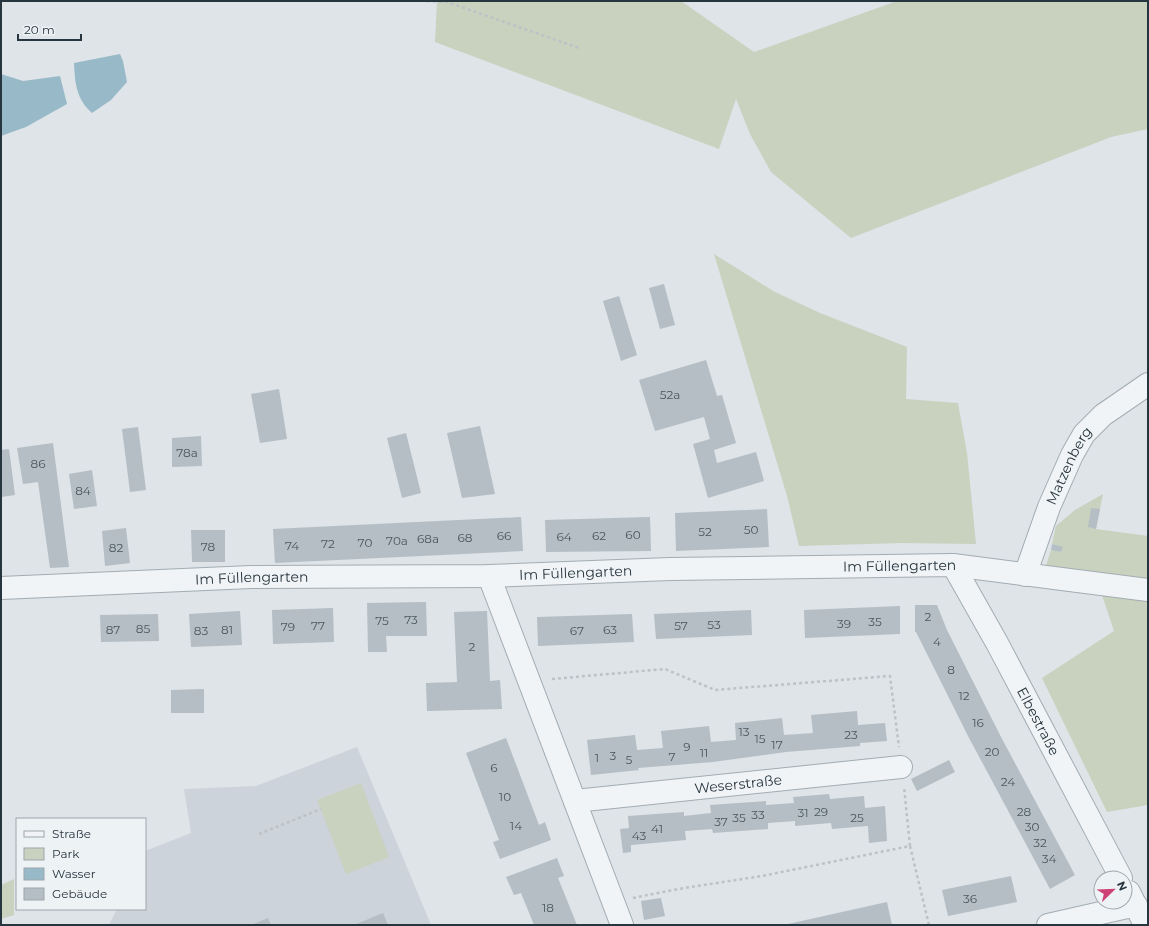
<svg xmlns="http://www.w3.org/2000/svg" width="1149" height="926" font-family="Montserrat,sans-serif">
<rect width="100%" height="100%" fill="#dee4e8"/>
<!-- built -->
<path fill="#ccd3da" d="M357,747L431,925H109L117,909H145V851L191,833L184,789L256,786Z"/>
<!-- green -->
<g fill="#c8d2bf">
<path d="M437,1H681L754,52L897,1H1148V129L1111,137L851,238L771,172L750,134L736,99L719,149L435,42Z"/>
<path d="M714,254L775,292L820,313L907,347L906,399L958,403L967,453L976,544L902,543L799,546L787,496Z"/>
<path d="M1103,494L1096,529L1148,536V581L1045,569L1051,550L1061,552L1062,547L1052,544L1056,526L1075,510Z"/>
<path d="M1102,595L1148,601V805L1107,812L1042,678L1114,631Z"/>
<path d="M361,783L389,857L346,874L317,800Z"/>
<path d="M14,879V915L1,919V885Z"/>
</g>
<!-- water -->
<g fill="#98bac8">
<path d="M120,54L123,61L127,82L111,100L92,113C76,99 75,83 74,63Z"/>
<path d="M1,74L23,81L60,76L67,104L26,127L1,136Z"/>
</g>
<!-- building -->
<g fill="#b5bec4">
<path d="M664,284L675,325L660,329L649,288Z"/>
<path d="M619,296L637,355L621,361L603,301Z"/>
<path d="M706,360L717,396L722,395L736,443L714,450L717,463L756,452L764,481L708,498L693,444L710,439L704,417L655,431L639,380Z"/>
<path d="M279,389L287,439L260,443L251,394Z"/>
<path d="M480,426L495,494L462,498L447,433Z"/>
<path d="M138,427L146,490L130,492L122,429Z"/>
<path d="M406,433L421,493L402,498L387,438Z"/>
<path d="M201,436L202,466L172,467V438Z"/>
<path d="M53,443L69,567L50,568L38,482L23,484L17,448Z"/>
<path d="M9,449L15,495L1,497V450Z"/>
<path d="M92,470L97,506L74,509L69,474Z"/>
<path d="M1091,508L1100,509L1096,529L1088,527Z"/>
<path d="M767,509L769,547L676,551L675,513Z"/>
<path d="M521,517L523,551L275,563L273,529Z"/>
<path d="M650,517L651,551L546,552L545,520Z"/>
<path d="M126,528L130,563L105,566L102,531Z"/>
<path d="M191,530H225V562H192Z"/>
<path d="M1052,544L1063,547L1061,552L1051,550Z"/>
<path d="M426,602L427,636H386L387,652H368L367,603Z"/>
<path d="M915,605H937L947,630L1001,737L1075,875L1050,889L968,736L916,632H915Z"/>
<path d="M900,606V634L805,638L804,610Z"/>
<path d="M333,608L334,642L273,644L272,610Z"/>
<path d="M751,610L752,635L656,639L654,614Z"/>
<path d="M240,611L242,645L191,647L189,614Z"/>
<path d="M487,611L490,681L500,680L502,709L427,711L426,683L457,682L454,612Z"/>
<path d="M158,614L159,641L101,642L100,615Z"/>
<path d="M632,614L634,642L538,646L537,617Z"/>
<path d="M204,689V713H171V690Z"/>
<path d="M857,711L858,725L885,723L887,741L860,743V746L786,752L713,762L638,768L639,770L591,775L587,740L635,735L637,750L663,748L661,731L709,726L711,742L736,740L735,723L782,718L784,735L813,733L811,715Z"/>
<path d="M506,738L539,825L545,822L551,840L500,859L493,842L499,840L466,753Z"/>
<path d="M949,760L955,772L917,791L911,779Z"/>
<path d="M829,794L830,799L864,796L865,808L885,806L887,841L869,843L868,826L832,829L831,823L795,826V821L768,823V829L713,833L712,829L685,831L686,840L631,845V852L623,853L620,829L629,828L628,816L684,812V816L711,813L710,805L766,801V805L794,803L793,797Z"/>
<path d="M557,858L564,876L558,878L577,925H534L521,893L514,895L506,877Z"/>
<path d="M1011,876L1017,902L948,916L942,890Z"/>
<path d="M661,898L665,916L644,920L641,901Z"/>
<path d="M887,902L892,925H788V924Z"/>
<path d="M383,913L388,925H354Z"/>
<path d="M268,918L271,925H251Z"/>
</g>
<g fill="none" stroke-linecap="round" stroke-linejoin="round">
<defs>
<g id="minor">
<path id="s1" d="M953,565L997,643L1121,878"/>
<path id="s2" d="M1025,575L1049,507L1072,455L1084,434L1103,415L1148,384"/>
<path d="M489,576L622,925"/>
<path id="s3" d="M1,588L251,577L489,576L670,569L953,565L1148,590"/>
<path id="s4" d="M575,801L901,767"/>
<path d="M1129,892L1145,925"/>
<path d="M1048,925L1136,905"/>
</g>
</defs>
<!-- minor casing -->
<use href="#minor" stroke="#a3acb2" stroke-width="24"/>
<!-- path -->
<g stroke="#bcc2c6" stroke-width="2.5" stroke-dasharray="3 3" stroke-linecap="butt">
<path d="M427,1L447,2L579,48"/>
<path d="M552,679L665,669L715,690L890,676L899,747"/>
<path d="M259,834L321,809"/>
<path d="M910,846L929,925"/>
<path d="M633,898L678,889L762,876L910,846L904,787"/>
</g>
<!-- minor -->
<use href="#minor" stroke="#f0f4f6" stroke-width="22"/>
</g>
<g text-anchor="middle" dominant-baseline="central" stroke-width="3" stroke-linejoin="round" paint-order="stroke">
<!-- number labels -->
<g font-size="12" fill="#4a5760">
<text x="670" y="394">52a</text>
<text x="187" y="452">78a</text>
<text x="38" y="463">86</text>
<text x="83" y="490">84</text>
<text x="751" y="529">50</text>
<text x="705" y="531">52</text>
<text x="633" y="534">60</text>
<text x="504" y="535">66</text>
<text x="599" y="535">62</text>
<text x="564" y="536">64</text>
<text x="465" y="537">68</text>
<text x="428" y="538">68a</text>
<text x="397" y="540">70a</text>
<text x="365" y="542">70</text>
<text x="328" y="543">72</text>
<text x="292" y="545">74</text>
<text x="208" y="546">78</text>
<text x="116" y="547">82</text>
<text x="928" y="616">2</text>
<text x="411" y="619">73</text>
<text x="382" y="620">75</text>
<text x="875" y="621">35</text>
<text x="844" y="623">39</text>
<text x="714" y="624">53</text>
<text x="318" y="625">77</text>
<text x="681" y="625">57</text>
<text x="288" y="626">79</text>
<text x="143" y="628">85</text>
<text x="113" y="629">87</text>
<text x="227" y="629">81</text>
<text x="610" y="629">63</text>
<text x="201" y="630">83</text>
<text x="577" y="630">67</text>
<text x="937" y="641">4</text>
<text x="472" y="646">2</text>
<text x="951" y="669">8</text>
<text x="964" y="695">12</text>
<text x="978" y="722">16</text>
<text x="744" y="731">13</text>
<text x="851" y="734">23</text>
<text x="760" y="738">15</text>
<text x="777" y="744">17</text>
<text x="687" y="746">9</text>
<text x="992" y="751">20</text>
<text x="704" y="752">11</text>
<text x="613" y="755">3</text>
<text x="672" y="756">7</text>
<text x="597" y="757">1</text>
<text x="629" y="759">5</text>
<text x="494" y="767">6</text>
<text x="1008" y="781">24</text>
<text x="505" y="796">10</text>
<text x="821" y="811">29</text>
<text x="1024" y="811">28</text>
<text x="803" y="812">31</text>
<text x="758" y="814">33</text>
<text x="739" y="817">35</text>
<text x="857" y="817">25</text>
<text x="721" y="821">37</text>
<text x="516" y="825">14</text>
<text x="1032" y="826">30</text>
<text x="657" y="828">41</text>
<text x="639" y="835">43</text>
<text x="1040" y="842">32</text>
<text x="1049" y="858">34</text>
<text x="970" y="898">36</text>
<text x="548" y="907">18</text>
</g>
<!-- street labels -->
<g font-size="14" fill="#27353e" stroke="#edf2f5">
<text stroke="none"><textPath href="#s2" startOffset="118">Matzenberg</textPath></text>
<text stroke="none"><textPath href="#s3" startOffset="899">Im Füllengarten</textPath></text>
<text stroke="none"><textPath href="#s3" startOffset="575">Im Füllengarten</textPath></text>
<text stroke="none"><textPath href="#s3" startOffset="251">Im Füllengarten</textPath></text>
<text stroke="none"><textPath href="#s1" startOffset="178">Elbestraße</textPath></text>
<text stroke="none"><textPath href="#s4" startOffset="164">Weserstraße</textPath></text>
</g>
</g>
<!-- border -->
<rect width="1149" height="926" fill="none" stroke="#27353e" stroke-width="4"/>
<!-- legend -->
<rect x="16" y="818" width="130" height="92" fill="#edf2f5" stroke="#9ea6ac"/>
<rect x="24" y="831" width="20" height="6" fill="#f0f4f6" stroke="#9ea6ac"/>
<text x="52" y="838" font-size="12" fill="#27353e">Straße</text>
<rect x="24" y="848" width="20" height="12" fill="#c8d2bf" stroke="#9ea6ac"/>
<text x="52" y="858" font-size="12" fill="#27353e">Park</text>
<rect x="24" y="868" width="20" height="12" fill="#98bac8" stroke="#9ea6ac"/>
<text x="52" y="878" font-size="12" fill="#27353e">Wasser</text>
<rect x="24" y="888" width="20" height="12" fill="#b5bec4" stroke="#9ea6ac"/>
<text x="52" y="898" font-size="12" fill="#27353e">Gebäude</text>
<!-- north arrow -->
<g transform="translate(1113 890) rotate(67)"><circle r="19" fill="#edf2f5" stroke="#9ea6ac"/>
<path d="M0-3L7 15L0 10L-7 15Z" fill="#ce4175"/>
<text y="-6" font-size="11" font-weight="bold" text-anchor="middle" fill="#27353e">N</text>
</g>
<!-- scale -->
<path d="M18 34v6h63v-6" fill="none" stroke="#27353e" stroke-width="2"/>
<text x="24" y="34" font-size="12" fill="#27353e" stroke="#edf2f5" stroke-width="3" paint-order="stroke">20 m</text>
</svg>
